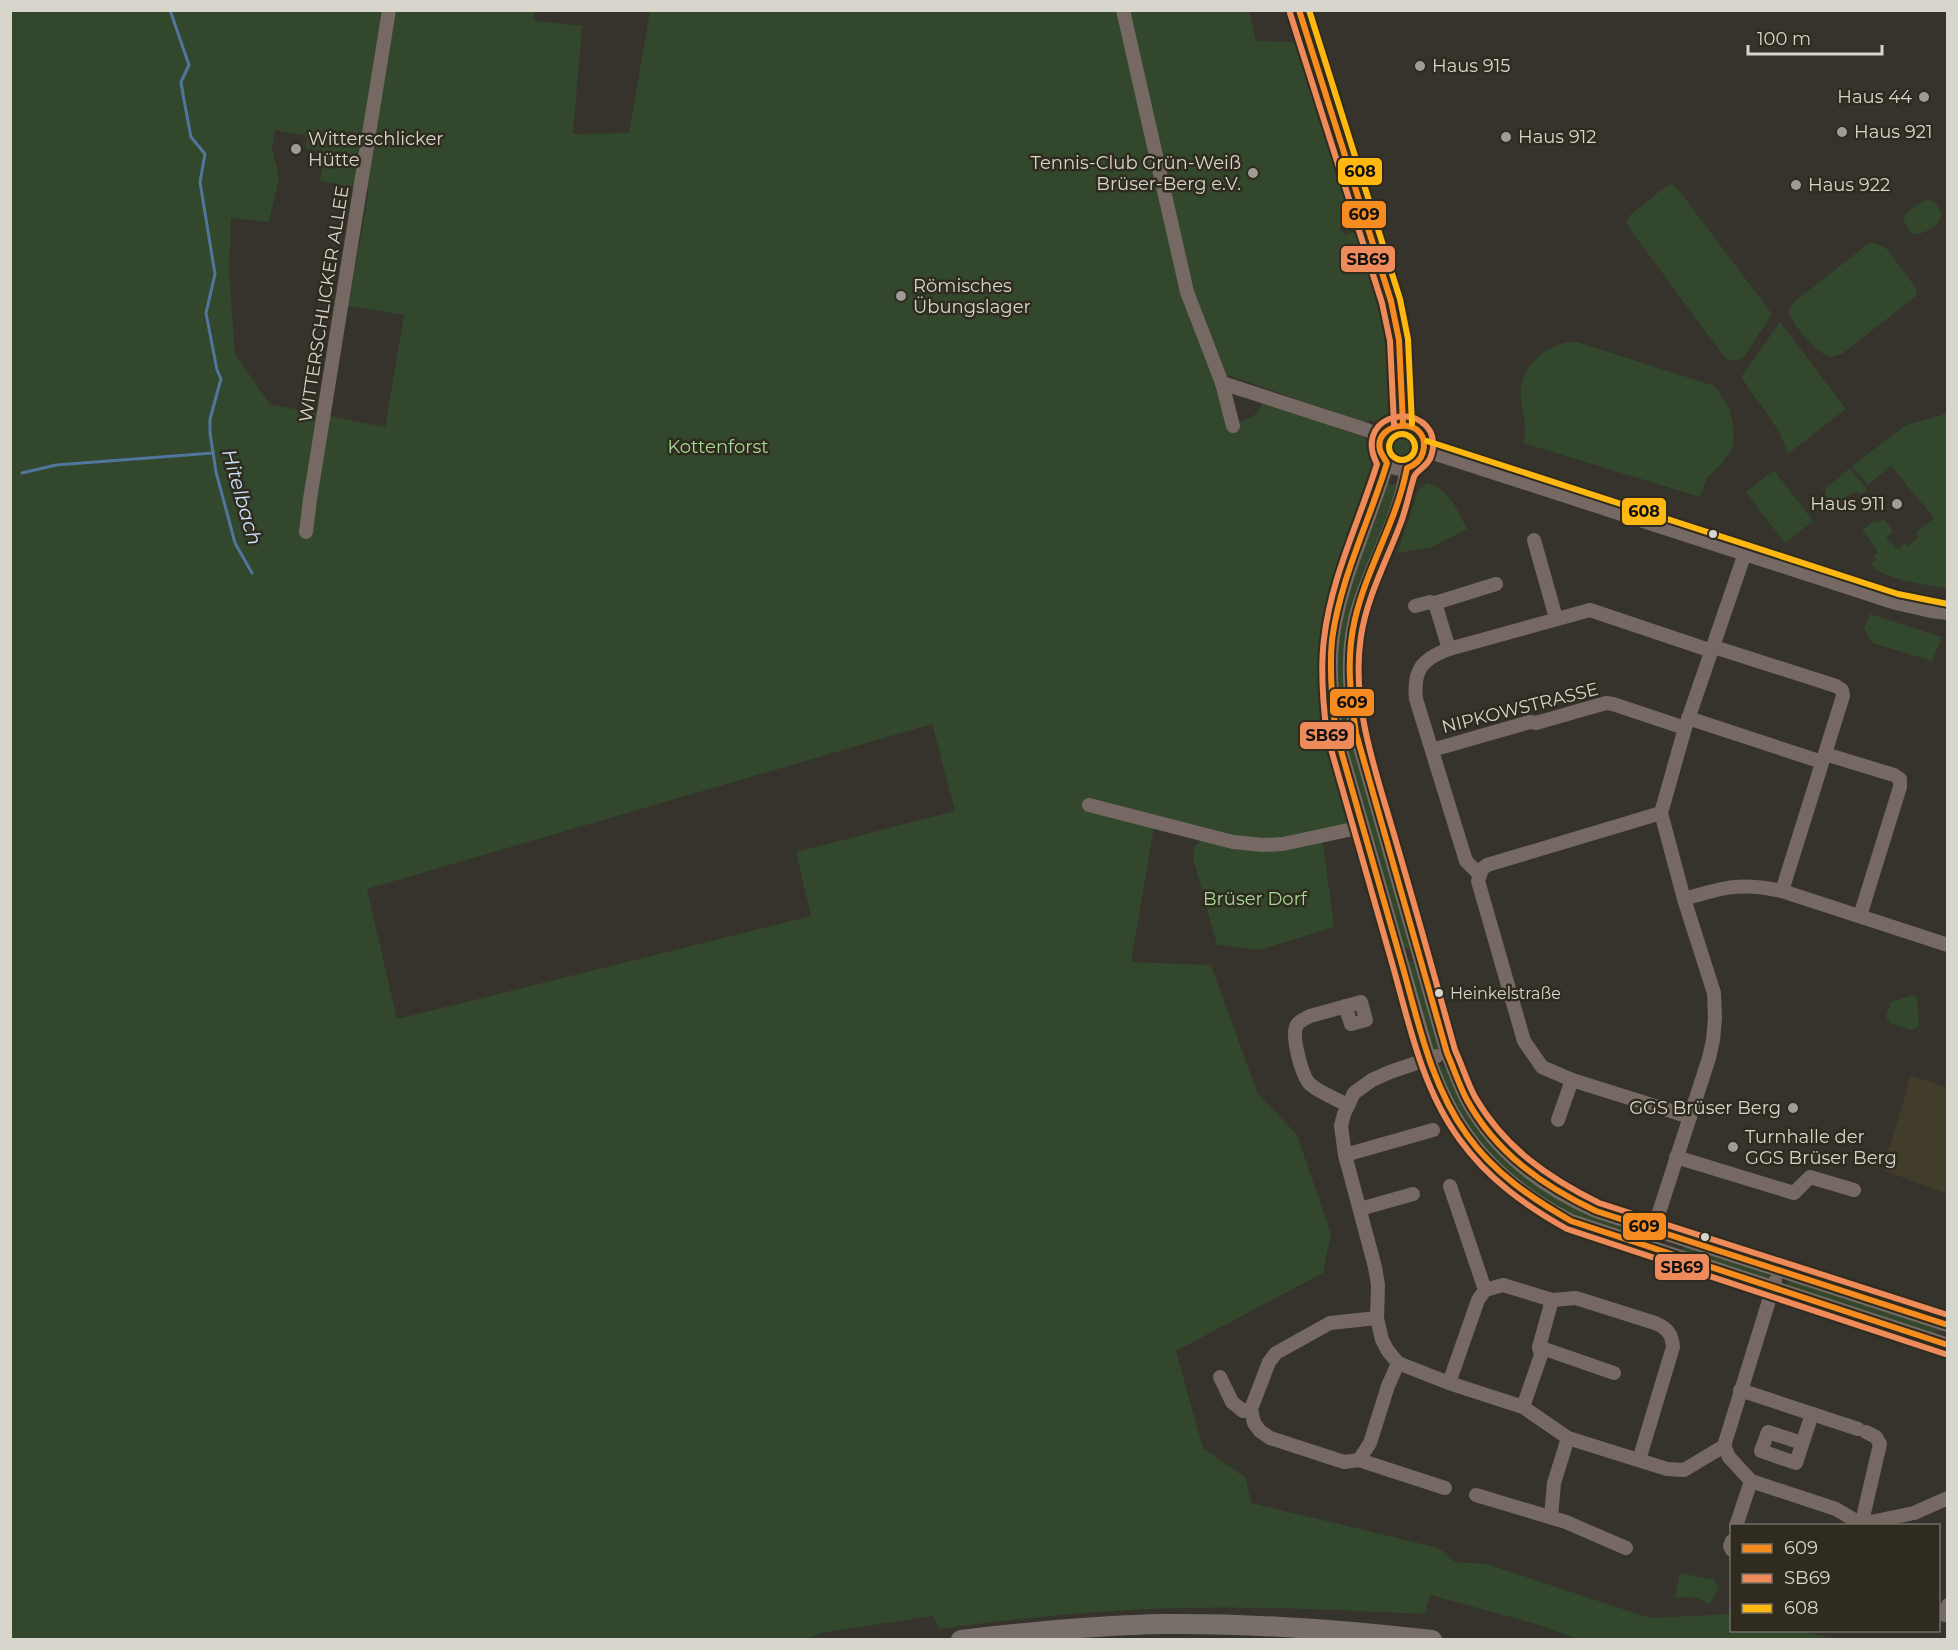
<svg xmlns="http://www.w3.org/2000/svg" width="1958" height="1650" font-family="Montserrat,sans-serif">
<rect width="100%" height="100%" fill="#35332c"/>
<!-- built -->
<path fill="#423c2b" d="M1911,1075L1947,1088V1194L1883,1170Z"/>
<!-- green -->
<g fill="#32472b" fill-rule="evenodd">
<path d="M1249,10L1256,41L1301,42L1359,222L1339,228L1345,235L1361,230L1393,342L1395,402L1388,414L1376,421L1369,420L1364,423L1225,374L1236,425L1256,414L1263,402L1364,437C1367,441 1375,465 1376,470C1376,473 1375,476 1377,479L1328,604L1322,673L1329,743L1356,834L1323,842L1334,927L1259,950L1217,945L1193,858L1195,846L1202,839L1154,827L1131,962L1211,965L1257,1092L1297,1135L1331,1234L1323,1273L1176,1351L1203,1448L1246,1478L1251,1503L1439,1548L1455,1562L1487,1564L1650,1618L1731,1614L1732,1630L1801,1631L1836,1639H1578L1536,1624L1430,1595L1425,1614C1343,1610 1261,1606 1179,1608C1099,1610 1019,1618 939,1629L933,1616L820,1633L809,1640L11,1639L10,11H535L534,21L582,26L573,134L629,133L650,11ZM275,130L307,136L306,148L324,152L320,181L369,190L348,306L404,315L385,427L270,404L235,354L229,270L231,218L269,222L279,177L272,148ZM932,724L955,811L796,852L811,916L397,1019L367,889Z"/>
<path d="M1671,184L1677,188L1772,314L1743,358L1736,361L1726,359L1627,225V220L1631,214L1665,187Z"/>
<path d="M1928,200L1933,201C1936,205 1941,209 1941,214C1942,225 1922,236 1912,234L1903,220C1906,211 1918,202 1928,200Z"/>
<path d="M1874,243L1886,248L1916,288L1917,293L1915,297L1843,353C1838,355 1834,357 1829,356C1817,354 1794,326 1790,315C1789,309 1790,306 1794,302L1868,244Z"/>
<path d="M1780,322L1846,409L1788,454L1780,433L1741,377Z"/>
<path d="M1567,342H1577L1715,386L1729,408L1733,425L1734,438L1732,449L1720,465L1707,478L1700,497L1523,443C1528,426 1523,417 1521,401C1517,369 1540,350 1567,342Z"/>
<path d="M1947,412L1948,588H1947C1930,586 1880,579 1871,564L1876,560L1874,556L1878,552L1862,530L1875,520L1878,523L1884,519L1893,531L1886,538L1898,549L1905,543L1908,546L1919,537L1916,533L1934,518L1891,466L1868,485L1852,466L1906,425L1942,415Z"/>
<circle cx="1401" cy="446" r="16"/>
<path d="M1850,468L1867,490L1862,494L1856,491L1852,495L1850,494L1844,499L1845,501L1842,504L1843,506L1837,510L1826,496V488Z"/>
<path d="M1774,470L1813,521L1785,543L1746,492Z"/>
<path d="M1388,483L1398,485L1372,554L1345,691L1413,951L1402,947L1336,708L1338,632L1351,580L1380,509Z"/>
<path d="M1428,483C1450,490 1457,510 1467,529L1432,547L1397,553L1419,489Z"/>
<path d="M1870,614L1942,637L1932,661L1872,643L1864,628Z"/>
<path d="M1405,960L1416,962L1439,1047L1434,1052Z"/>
<path d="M1913,995L1917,997L1919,1026L1911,1030L1892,1024L1886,1017L1891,1002Z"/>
<path d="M1438,1064L1447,1070L1495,1149L1645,1233L1644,1234L1632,1236L1588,1223L1533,1194L1484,1150L1447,1092Z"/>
<path d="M1685,1244L1763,1270L1768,1276L1769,1279L1682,1254Z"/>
<path d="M1791,1281L1945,1330L1933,1333L1783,1285Z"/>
<path d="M1680,1573L1714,1580L1719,1589L1709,1605L1699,1598L1675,1597Z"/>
</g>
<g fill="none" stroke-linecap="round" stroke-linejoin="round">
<!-- stream -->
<g stroke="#51759c" stroke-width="3">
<path d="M170,10L189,65L181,82L184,100L191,137L205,154L200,182L215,274L206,313L217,370L221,379L210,419V433L216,472L235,543L252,573"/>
<path d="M22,473L56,465L213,453"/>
</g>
<!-- minor -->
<g stroke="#766964" stroke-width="14">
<path d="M1123,10L1187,292L1222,383L1233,426"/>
<path d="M1299,10L1391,301L1399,340L1403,424"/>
<path d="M1222,383L1367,430L1382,437"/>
<circle cx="1402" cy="447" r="22"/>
<path d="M1424,450L1896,603L1931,611L1948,613"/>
<path d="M1387,463C1371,519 1344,571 1334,629C1328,664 1332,699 1336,733L1429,1059C1455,1136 1499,1184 1571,1221L1948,1345"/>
<path d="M1407,468C1400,516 1375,557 1360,602C1345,646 1349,688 1356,733L1447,1053C1454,1068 1459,1085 1467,1100C1496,1153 1541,1187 1596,1211L1948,1325"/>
<path d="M306,532L310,499L389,10"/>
<path d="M1534,540L1556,618"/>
<path d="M1435,603L1496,584"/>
<path d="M1415,606L1430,602L1435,603L1449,649"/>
<path d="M1714,647L1836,686L1842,690L1843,696L1782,891"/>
<path d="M1688,718L1822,762"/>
<path d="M1432,750L1530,722L1536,723L1606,703L1613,704L1685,728"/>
<path d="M1825,754L1894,775L1900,779V787L1860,916"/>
<path d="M1089,805L1233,842L1263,845L1283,844L1362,827"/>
<path d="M1661,813L1487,865L1482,869L1478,881L1524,1041L1542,1067L1572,1080L1690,1117"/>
<path d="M1479,874L1466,861L1416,699C1413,670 1422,659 1449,649L1590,610L1712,651"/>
<path d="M1684,899C1724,887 1741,882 1782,891L1948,945"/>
<path d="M1345,1006L1351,1024L1366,1020L1361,1002L1310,1016C1305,1019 1298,1021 1296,1027C1292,1038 1302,1078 1311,1085C1321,1093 1336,1099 1348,1105"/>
<path d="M1437,1056L1390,1072L1372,1080L1354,1093L1344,1114L1341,1126L1345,1155L1375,1267L1378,1285L1377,1318L1382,1340L1388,1351L1398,1363L1449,1383L1523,1407L1568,1438L1667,1469L1684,1470L1724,1446L1775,1281"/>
<path d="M1558,1120L1572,1080"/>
<path d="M1345,1155L1433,1130"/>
<path d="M1676,1157L1794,1193L1810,1177L1854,1190"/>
<path d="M1450,1186L1485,1290"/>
<path d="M1360,1209L1413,1194"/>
<path d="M1651,1237L1709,1058L1713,1040L1715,1018L1714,993L1684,899L1661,813L1685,728L1745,553"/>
<path d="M1377,1318L1330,1323L1276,1353L1269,1362L1251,1409L1254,1423L1260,1431L1270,1438L1344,1462L1359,1460L1370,1443L1388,1386L1398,1363"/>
<path d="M1539,1347L1614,1373"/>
<path d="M1220,1377L1232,1402L1243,1411L1251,1409"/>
<path d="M1449,1383L1478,1300L1485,1290L1503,1285L1552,1300L1576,1298L1655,1323C1667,1328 1672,1334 1673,1347L1639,1460"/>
<path d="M1740,1390L1858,1429"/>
<path d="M1523,1407L1541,1355L1539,1347L1552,1300"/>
<path d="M1802,1443L1768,1432L1761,1451L1796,1463L1812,1414"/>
<path d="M1724,1446L1729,1457L1751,1481L1836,1509L1861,1524L1914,1513L1948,1498"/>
<path d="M1359,1460L1445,1488"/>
<path d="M1476,1495L1566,1522L1626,1548"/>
<path d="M1551,1517L1554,1483L1568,1438"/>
<path d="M1736,1526L1751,1481"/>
<path d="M1861,1526L1880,1444L1876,1437L1866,1432"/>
<path d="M1732,1541L1730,1546L1732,1550"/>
<path d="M1938,1613L1945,1615L1948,1605"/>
</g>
<!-- highway -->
<path stroke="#786f6b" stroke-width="20" d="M961,1640C1028,1632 1097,1625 1165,1624C1254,1623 1344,1630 1432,1640"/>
<defs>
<g id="bus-1">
<path d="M1299,10L1391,301L1399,340L1403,424"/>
<path d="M1948,1325L1596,1211C1543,1186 1496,1153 1467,1100C1459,1085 1454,1069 1447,1053L1356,733C1350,695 1346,657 1355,619C1367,567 1397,521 1407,468C1415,465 1421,460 1423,452C1432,415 1373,420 1380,450C1381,454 1385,459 1387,463C1369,522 1340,579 1332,640C1329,671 1332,702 1336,733C1358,809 1379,885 1401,961C1418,1020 1430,1084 1467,1135C1494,1173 1531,1198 1571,1221L1948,1345"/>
</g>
<g id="bus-2">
<path d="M1290,13L1382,303L1390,341L1394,424"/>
<path d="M1945,1354L1567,1229C1526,1206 1488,1179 1460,1140C1422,1089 1409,1023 1392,963C1371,887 1349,811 1327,735C1323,704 1320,671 1324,639C1331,578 1359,522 1377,464C1354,419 1412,401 1430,431C1433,436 1434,447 1432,453C1429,467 1417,469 1414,477C1409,493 1406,510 1400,525C1386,562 1367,597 1361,636C1350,707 1378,777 1397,845C1417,913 1436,982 1455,1050C1462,1065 1467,1082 1475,1097C1504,1147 1548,1178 1599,1203L1948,1315"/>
</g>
<g id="bus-3">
<path d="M1309,10L1400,299L1408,339L1412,424"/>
<circle cx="1402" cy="447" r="13"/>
<path d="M1427,441L1898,594L1948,604"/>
</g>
</defs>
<!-- bus-1 casing -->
<use href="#bus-1" stroke="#2f2b1f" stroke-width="10"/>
<!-- bus-2 casing -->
<use href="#bus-2" stroke="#2f2b1f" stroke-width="10"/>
<!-- bus-3 casing -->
<use href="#bus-3" stroke="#2f2b1f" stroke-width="10"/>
<!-- bus-1 -->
<use href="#bus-1" stroke="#f68b1f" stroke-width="6"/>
<!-- bus-2 -->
<use href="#bus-2" stroke="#ef8a5a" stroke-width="6"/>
<!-- bus-3 -->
<use href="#bus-3" stroke="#feb811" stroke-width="6"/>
</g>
<!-- markers -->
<g fill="#9f9c95" stroke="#2f2b1f" stroke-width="2">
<circle cx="1420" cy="66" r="6"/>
<circle cx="1924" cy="97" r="6"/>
<circle cx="1842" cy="132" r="6"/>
<circle cx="1506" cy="137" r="6"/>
<circle cx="296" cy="149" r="6"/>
<circle cx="1253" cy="173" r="6"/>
<circle cx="1796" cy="185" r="6"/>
<circle cx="901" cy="296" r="6"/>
<circle cx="1897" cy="504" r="6"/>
<circle cx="1793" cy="1108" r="6"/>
<circle cx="1733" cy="1147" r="6"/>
</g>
<g fill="#d8d5cd" stroke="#2f2b1f" stroke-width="2">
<circle cx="1713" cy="534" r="5"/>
<circle cx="1439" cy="993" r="5"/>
<circle cx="1705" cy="1237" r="5"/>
</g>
<g text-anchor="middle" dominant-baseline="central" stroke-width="5" stroke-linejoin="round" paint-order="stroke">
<!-- bus labels -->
<g font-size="16" fill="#d8d5cd" stroke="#2f2b1f" text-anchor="start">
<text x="1450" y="993">Heinkelstraße</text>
</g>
<!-- poi labels -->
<g font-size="18" fill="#d8d5cd" stroke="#2f2b1f" text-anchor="start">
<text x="1432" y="66">Haus 915</text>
<text x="1912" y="97" text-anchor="end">Haus 44</text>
<text x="1854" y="132">Haus 921</text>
<text x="1518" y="137">Haus 912</text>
<text x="308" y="139">Witterschlicker<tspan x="308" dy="21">Hütte</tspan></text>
<text x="1241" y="163" text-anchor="end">Tennis-Club Grün-Weiß<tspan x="1241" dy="21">Brüser-Berg e.V.</tspan></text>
<text x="1808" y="185">Haus 922</text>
<text x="913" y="286">Römisches<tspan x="913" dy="21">Übungslager</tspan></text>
<text x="1885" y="504" text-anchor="end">Haus 911</text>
<text x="1781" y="1108" text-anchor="end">GGS Brüser Berg</text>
<text x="1745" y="1137">Turnhalle der<tspan x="1745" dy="21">GGS Brüser Berg</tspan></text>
</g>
<!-- street labels -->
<g font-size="18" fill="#d8d5cd" stroke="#2f2b1f">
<text transform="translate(324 304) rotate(-81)">WITTERSCHLICKER ALLEE</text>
<text transform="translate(1520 708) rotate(-14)">NIPKOWSTRASSE</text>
</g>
<!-- park labels -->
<g font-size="18" fill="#a2d993" stroke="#2f2b1f">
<text x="718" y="447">Kottenforst</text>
<text x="1255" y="899">Brüser Dorf</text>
</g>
<!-- water labels -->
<g font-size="20" font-style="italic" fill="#cbe2fd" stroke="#2f2b1f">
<text transform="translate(242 497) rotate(74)">Hitelbach</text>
</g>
</g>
<g stroke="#2f2b1f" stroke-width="2">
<rect x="1337" y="157" width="46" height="29" rx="6" fill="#feb811"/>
<rect x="1341" y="200" width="46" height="29" rx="6" fill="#f68b1f"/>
<rect x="1340" y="245" width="56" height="28" rx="6" fill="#ef8a5a"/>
<rect x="1621" y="497" width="46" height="29" rx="6" fill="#feb811"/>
<rect x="1329" y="688" width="46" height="29" rx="6" fill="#f68b1f"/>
<rect x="1299" y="721" width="56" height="29" rx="6" fill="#ef8a5a"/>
<rect x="1622" y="1212" width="45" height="29" rx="6" fill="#f68b1f"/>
<rect x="1654" y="1253" width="56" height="28" rx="6" fill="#ef8a5a"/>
</g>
<g font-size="16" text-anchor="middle" font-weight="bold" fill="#111">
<text x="1360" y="177">608</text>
<text x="1364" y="220">609</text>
<text x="1368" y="265">SB69</text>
<text x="1644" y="517">608</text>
<text x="1352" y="708">609</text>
<text x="1327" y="741">SB69</text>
<text x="1644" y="1232">609</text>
<text x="1682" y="1273">SB69</text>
</g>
<!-- border -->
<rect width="1958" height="1650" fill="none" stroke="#d8d5cd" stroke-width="24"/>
<!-- legend -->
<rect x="1730" y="1524" width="210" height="108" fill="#2f2b1f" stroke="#736f65" stroke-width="1.5"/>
<rect x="1742" y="1544" width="30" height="9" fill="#f68b1f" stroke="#736f65" stroke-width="1.5"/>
<text x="1784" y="1554" font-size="18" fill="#d8d5cd">609</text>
<rect x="1742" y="1574" width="30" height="9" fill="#ef8a5a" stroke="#736f65" stroke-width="1.5"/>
<text x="1784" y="1584" font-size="18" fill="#d8d5cd">SB69</text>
<rect x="1742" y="1604" width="30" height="9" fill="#feb811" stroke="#736f65" stroke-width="1.5"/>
<text x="1784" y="1614" font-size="18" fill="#d8d5cd">608</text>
<!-- scale -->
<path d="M1748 45v9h134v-9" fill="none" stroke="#d8d5cd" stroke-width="3"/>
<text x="1757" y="45" font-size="18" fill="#d8d5cd" stroke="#2f2b1f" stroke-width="4.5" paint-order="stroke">100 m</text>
</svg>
